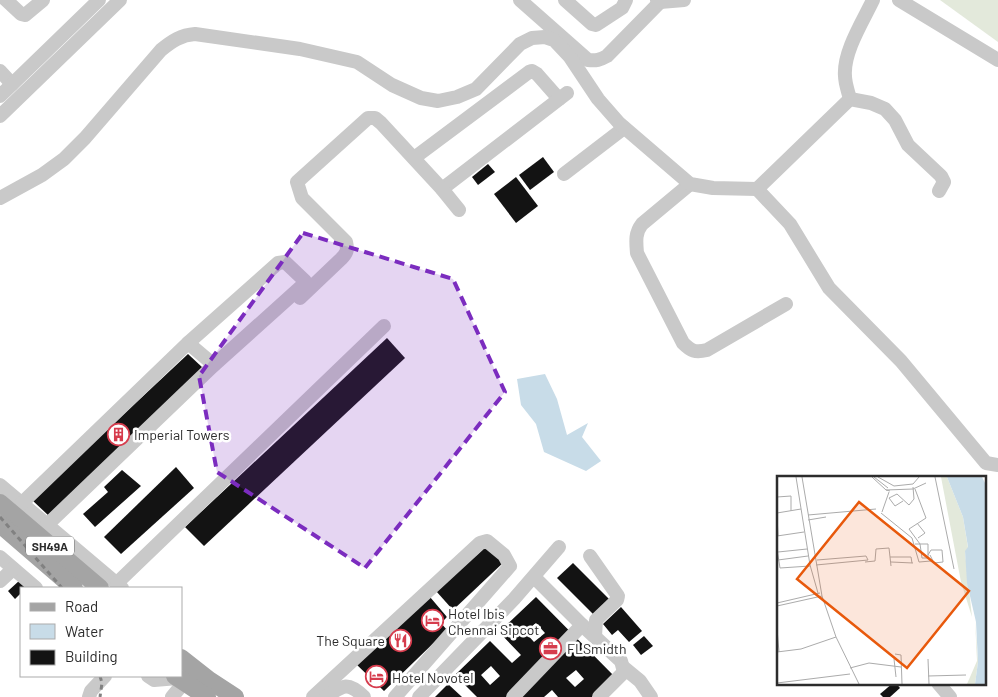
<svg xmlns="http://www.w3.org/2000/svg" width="998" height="697" font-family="Barlow,sans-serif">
<rect width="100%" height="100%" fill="#fff"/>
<!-- green -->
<path fill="#e3e9db" d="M940,0H998V42Z"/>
<!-- water -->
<path fill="#c8dce8" d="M545,374L557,399L567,435L588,423L582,437L601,461L586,471L544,452L536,424L521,405L517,379Z"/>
<!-- building -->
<g fill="#131313" fill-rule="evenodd">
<path d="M543,157L554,172L530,190L519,175Z"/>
<path d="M488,164L495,172L478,185L472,177Z"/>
<path d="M516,177L538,206L516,223L494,194Z"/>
<path d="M387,338L405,358L204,546L185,527Z"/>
<path d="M188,354L203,368L49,516L32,500Z"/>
<path d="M176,467L194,488L121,554L104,537Z"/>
<path d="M122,470L141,486L95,527L83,514L108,492L104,487Z"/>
<path d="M489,544L505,561L453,610L436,591Z"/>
<path d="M573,563L610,600L594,615L557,578Z"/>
<path d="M20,580L28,588H21V593L15,599L8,591Z"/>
<path d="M430,597L447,617L441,623L447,630L384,691L356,664Z"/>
<path d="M536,597L614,676L592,697H558L552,690L544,697H477L455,675L490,641L512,663L521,655L499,632ZM536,623L545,633L534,642L525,632ZM491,666L500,676L490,685L481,675ZM576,670L584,679L575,687L566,678Z"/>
<path d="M621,607L642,631L629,642L618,630L612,635L603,624Z"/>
<path d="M644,636L653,646L641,655L633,645Z"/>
<path d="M893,683H896L900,688L890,697H883L880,694Z"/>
<path d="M448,684L462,697H435Z"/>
</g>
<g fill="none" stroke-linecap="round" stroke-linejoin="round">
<!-- minor -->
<g stroke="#c9c9c9" stroke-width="14">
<path d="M6,0L21,14L25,15L43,0"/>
<path d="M520,0L588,60C596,61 600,60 607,56L660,2"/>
<path d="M565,0L592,24L596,25L622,8L626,0"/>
<path d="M657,0L660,2L684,0"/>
<path d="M899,0L998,60"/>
<path d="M0,71L12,84"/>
<path d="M0,96L99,0"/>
<path d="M850,99C848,91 845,83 845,76C843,52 863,21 873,0"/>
<path d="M0,116L120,0"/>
<path d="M414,158L529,72L532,71L537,74L559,99"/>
<path d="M564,174L624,128"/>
<path d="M690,184L642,224C635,233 636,241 637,253L683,343C691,351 695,353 707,350L786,304"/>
<path d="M442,189L567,93"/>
<path d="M757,189L790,224L829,288L901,361L986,463L998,465"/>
<path d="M0,198L42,175L64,159L85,138L161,50C172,41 181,35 195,34L300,49L357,62L392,85L421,98L438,101L457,97L476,89L520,44L532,38L545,37L554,40L570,57L598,99L619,123L690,184L713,188L757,189L850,99L871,103L885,109L895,120L908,145L941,176L944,182L939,191"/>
<path d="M300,298L341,259C347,253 348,250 346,242L302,198L297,182L368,118H375L381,123L442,189L459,210"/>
<path d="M188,343L214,365"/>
<path d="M0,485L122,588"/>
<path d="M22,503L188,343L278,263L285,262L305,281L303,285L214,365L48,524L38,535"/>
<path d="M590,556L618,596L617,600L596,620L595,636"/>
<path d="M0,557L36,588"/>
<path d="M534,577L582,625L621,661L624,672L599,697"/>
<path d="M0,581L13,569"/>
<path d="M117,583L384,326"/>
<path d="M623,667L640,681L651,697"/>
<path d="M148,676L154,680L178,678"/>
<path d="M938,683L950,697"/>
<path d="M89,697L91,691L105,676"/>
<path d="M172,697L191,674"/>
<path d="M313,697L480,543L487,541L504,555L510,566L395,697"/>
<path d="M326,697C343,685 348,681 364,697"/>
<path d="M419,697L514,599L559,547"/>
<path d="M513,697L582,625"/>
</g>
<!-- major -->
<g stroke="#a4a4a4" stroke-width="18">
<path d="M0,503L100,588"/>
<path d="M0,524L74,588"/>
<path d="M181,658L209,680L235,697"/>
<path d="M175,676L207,697"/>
</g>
<!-- rail -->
<g stroke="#818181" stroke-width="3" stroke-dasharray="5 4" stroke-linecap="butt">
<path d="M0,517L62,588"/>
<path d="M100,676L102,683L100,697"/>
</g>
</g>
<!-- marked area -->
<path fill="#7b2cbf" fill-opacity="0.2" stroke="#7b2cbf" stroke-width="4" stroke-dasharray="10 6" stroke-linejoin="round" d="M303,233L453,279L505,392L365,568L217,472L199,376Z"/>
<!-- icons -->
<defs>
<symbol id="building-ring" viewBox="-11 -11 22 22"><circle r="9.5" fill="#fff" stroke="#d63c4d" stroke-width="1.5"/><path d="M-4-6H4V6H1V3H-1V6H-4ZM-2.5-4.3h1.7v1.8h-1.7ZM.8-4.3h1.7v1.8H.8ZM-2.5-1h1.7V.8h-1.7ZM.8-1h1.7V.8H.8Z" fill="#d63c4d"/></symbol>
<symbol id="hotel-ring" viewBox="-11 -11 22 22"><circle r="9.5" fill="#fff" stroke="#d63c4d" stroke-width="1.5"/><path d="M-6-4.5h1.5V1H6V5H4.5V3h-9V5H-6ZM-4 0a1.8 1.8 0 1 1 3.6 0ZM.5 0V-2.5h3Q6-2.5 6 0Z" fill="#d63c4d"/></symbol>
<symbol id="restaurant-ring" viewBox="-11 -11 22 22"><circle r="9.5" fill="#fff" stroke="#d63c4d" stroke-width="1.5"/><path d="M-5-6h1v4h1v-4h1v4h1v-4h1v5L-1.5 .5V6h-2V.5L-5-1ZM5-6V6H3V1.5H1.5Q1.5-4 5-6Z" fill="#d63c4d"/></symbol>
<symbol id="office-ring" viewBox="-11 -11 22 22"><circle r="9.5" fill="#fff" stroke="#d63c4d" stroke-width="1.5"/><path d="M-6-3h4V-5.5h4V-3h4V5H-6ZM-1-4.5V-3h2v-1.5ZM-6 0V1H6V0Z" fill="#d63c4d"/></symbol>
</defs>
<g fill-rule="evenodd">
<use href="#building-ring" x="106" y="422" width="25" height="25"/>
<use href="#hotel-ring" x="420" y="608" width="25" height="25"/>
<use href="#restaurant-ring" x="388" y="628" width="25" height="25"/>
<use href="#office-ring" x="538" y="636" width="25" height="25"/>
<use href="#hotel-ring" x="364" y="664" width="25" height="25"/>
</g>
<g text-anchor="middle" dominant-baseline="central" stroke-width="5" stroke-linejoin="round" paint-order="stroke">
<!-- shield labels -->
<rect fill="#fff" stroke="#6b6b6b" stroke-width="1" x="26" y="536.5" width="48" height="19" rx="4"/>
<g font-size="12" font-weight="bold" fill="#2c2c2c">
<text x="50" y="546">SH49A</text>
</g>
<!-- poi labels -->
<g font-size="14" fill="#2c2c2c" stroke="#fff" text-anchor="start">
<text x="134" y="434">Imperial Towers</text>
<text x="448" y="613">Hotel Ibis<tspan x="448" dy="16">Chennai Sipcot</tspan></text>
<text x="385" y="640" text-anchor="end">The Square</text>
<text x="567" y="648">FLSmidth</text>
<text x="392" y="677">Hotel Novotel</text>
</g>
</g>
<!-- overview -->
<g transform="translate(777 476)">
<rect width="209" height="209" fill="#fff"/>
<path d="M164,1H170L186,41L191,72L188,76L195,141L184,106ZM198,143L201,186L198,208H190L200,185Z" fill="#e3e9db"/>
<path d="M170,1H205L209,9V208H198L201,186L199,146L190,107L188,75L191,71L186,41Z" fill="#c8dce8"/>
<path fill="none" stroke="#ababab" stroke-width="1" d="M19,1L33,89L41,117M25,1L45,120L59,161L82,208M95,1L109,14M97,1L111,12M101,1L117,10L136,8L142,1M158,1L177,93M138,13L149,42L132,53L143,68H138M113,15L109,14L136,13L149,7M0,21L14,20V35M126,25L118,30L112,22L120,18L132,29L137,23L136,11M105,36L112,16M0,37L24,33M104,37L135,62L142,86L154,85M0,39L1,60M31,39L99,33M31,44L49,41M140,47L148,57L141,62M0,60L27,56M143,68H151V82H145ZM0,73L3,92L33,90M1,76L30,73M151,79L154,74H165L166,86L157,87L153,79M113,81H134L135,87M1,84L31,80M88,86L98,85L99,73L112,72L114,90M114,86L136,87M39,89L91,84L89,80L40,84M0,127L43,117M0,130L45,120M0,153L2,176M0,176L24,173L59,161M118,178L124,179L125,208M117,183L119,201M151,183L152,208M73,192L92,187L124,191M151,200L189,199M0,207L73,198"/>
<path fill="#e8590c" fill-opacity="0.15" stroke="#e8590c" stroke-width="2.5" d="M82,26L192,115L130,192L20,103Z"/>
<rect width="209" height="209" fill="none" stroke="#2c2c2c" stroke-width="2.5"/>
</g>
<!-- legend -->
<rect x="20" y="587" width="162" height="90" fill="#ffffff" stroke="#ababab"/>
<rect x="30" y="603" width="25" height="8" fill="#a4a4a4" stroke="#ababab"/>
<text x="65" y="612" font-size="15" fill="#2c2c2c">Road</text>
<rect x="30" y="624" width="25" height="15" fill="#c8dce8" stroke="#ababab"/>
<text x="65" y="637" font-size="15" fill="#2c2c2c">Water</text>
<rect x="30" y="650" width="25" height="15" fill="#131313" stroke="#ababab"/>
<text x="65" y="662" font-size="15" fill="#2c2c2c">Building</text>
</svg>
